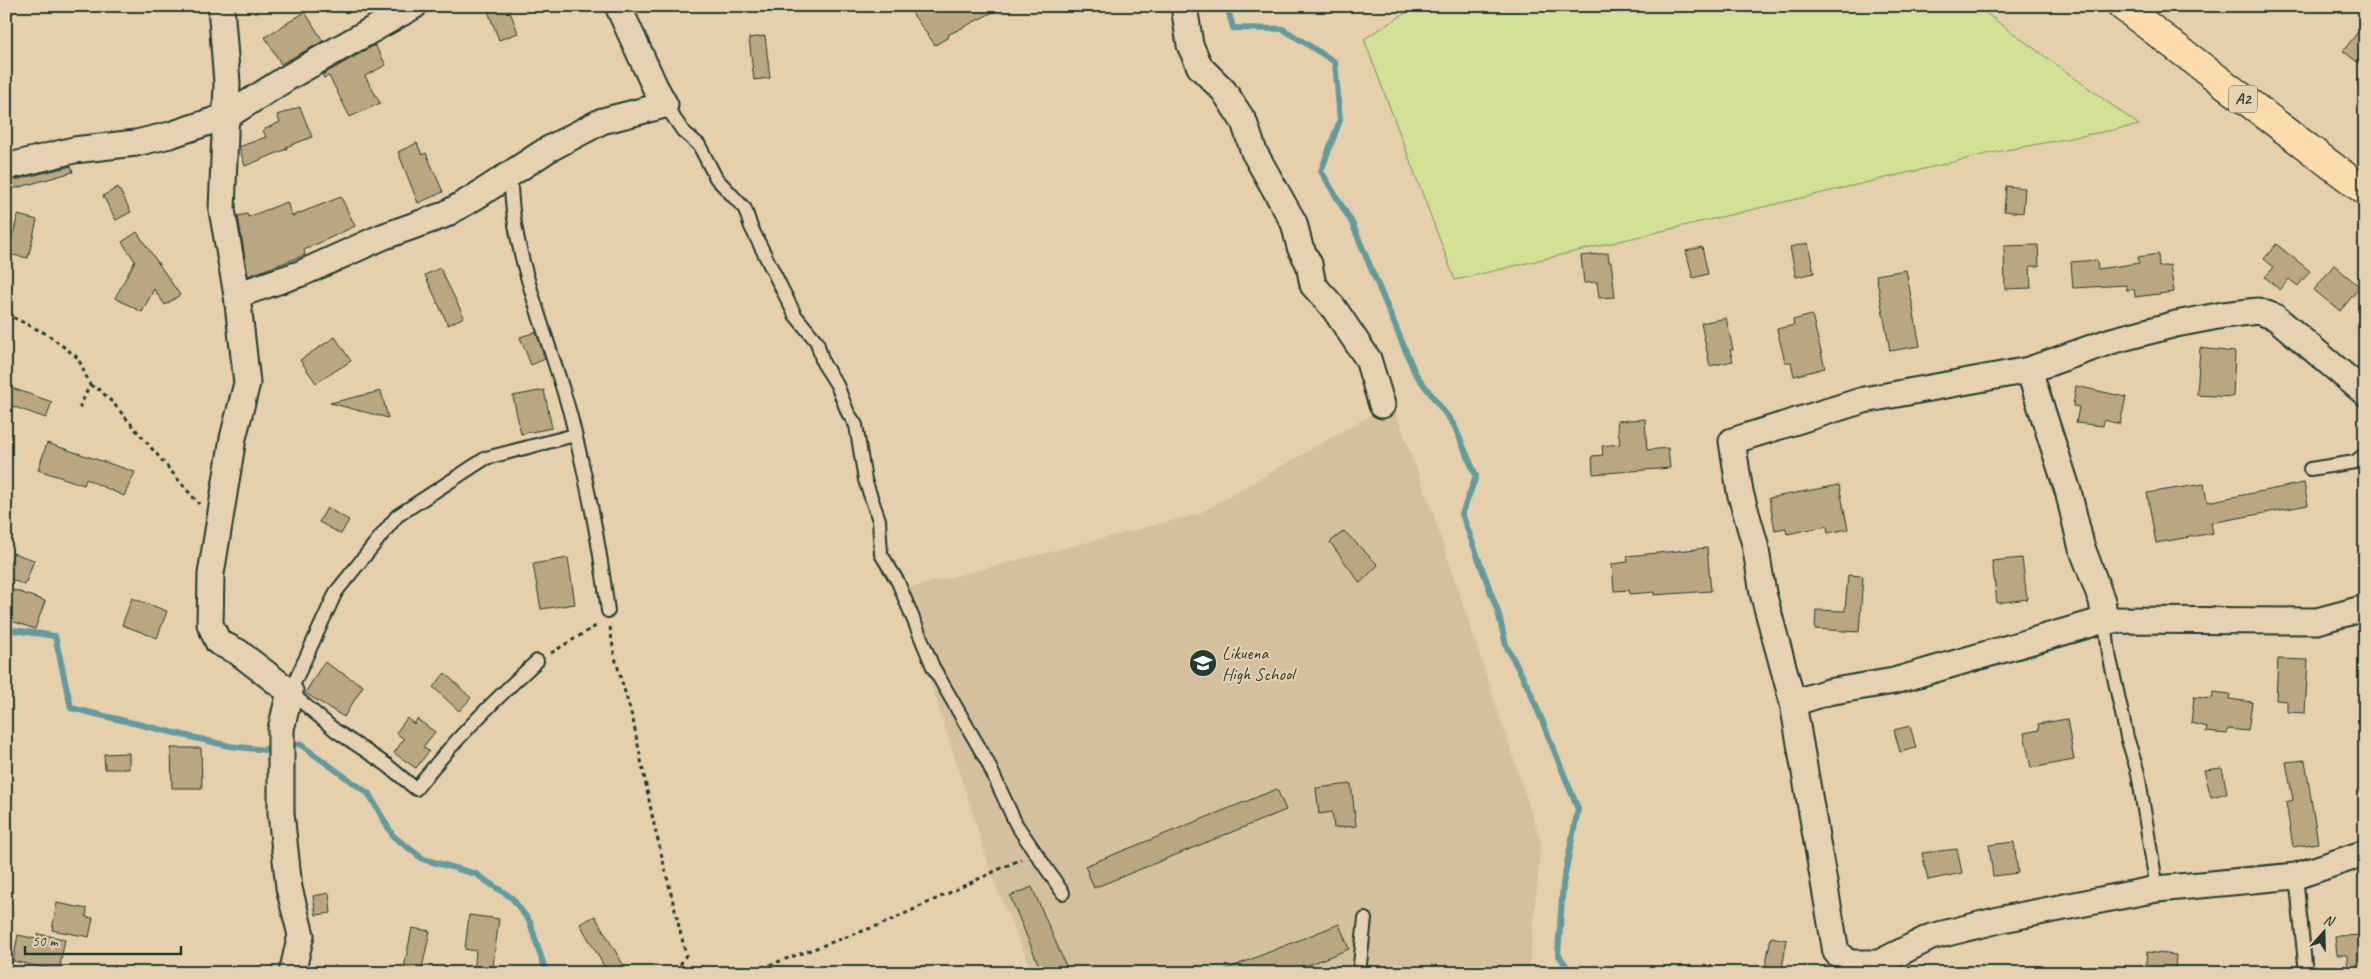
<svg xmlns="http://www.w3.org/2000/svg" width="2371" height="979" font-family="Caveat,sans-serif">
<rect width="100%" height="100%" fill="#e6cfab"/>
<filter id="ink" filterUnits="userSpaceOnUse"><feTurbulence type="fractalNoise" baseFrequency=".02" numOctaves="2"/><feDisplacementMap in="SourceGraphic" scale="10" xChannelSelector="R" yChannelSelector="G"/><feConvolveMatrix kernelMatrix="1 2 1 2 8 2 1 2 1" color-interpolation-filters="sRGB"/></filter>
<g filter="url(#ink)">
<!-- built -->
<path fill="#d5c09d" d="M1392,403L1431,507L1541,842L1529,973H1033L995,884L901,590L1198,514Z"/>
<!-- green -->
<path fill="#d2e195" stroke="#788f64" d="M1417,6H1976L2139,125L1991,153L1455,280L1364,39Z"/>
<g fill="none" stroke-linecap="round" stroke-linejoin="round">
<!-- stream -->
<g stroke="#5f9b9f" stroke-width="6">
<path d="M1227,6L1233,28L1283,29L1335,62L1340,120L1321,171L1352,223L1415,373L1454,425L1476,476L1462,514L1498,612L1506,645L1530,691L1578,809L1563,884L1558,954L1571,973"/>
<path d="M6,629L55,636L71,708L229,746L266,750L274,741"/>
<path d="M287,741L301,745L369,794L393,836L423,859L476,874L512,898L530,922L546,973"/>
</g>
</g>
<!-- building -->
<g fill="#baa782" stroke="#1f3d34">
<path d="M486,6H508L518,33L499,40Z"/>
<path d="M907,6H1005L948,35L949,37L935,45Z"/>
<path d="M305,12L323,41L281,64L265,37Z"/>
<path d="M2365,23V68L2343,51Z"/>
<path d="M765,36L770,78L754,80L749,38Z"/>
<path d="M375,45L386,65L365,76L380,103L350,117L329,76L324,78L322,75Z"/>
<path d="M300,107L312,137L286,147L287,149L245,166L239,147L266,137L263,130L280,122L277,115Z"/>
<path d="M417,143L422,155L426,153L443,192L418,203L398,152Z"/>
<path d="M71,166L73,172L13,189L11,181Z"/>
<path d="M2006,186L2025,188L2023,213L2004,211Z"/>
<path d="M118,187L131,212L116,220L103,196Z"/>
<path d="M341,197L355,226L304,250L305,255L248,276L238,216L247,214L248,217L287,202L292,216Z"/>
<path d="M18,215L37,220L28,258L8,254Z"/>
<path d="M137,232L180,295L165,305L154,289L142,312L115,298L135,261L122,242Z"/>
<path d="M1808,243L1814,273L1796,277L1790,247Z"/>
<path d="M2276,244L2310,271L2298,286L2289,279L2280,290L2265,277L2274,267L2264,259Z"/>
<path d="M2038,245L2039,266H2030L2031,288L2005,289L2004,246Z"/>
<path d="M1702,247L1708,274L1693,278L1686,251Z"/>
<path d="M1608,253L1609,262H1611L1615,297L1599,298L1597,282L1584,283L1581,256Z"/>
<path d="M2158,254L2159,267L2170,265L2174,292L2135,297L2134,289L2126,290V285L2073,288L2071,262L2097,260L2098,269L2139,263L2138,257Z"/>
<path d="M2334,265L2360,287L2340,311L2314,290Z"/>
<path d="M440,268L464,317L448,325L425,275Z"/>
<path d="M1906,270L1920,346L1890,351L1876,275Z"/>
<path d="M1812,315L1825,368L1794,376L1791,362H1785L1777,329L1794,325L1793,320Z"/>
<path d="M1726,318L1733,350H1730L1733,361L1710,366L1701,323Z"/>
<path d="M536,332L545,359L531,365L520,337Z"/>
<path d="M335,337L351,361L316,383L300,360Z"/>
<path d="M2200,348L2235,352L2233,397L2197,395Z"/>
<path d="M6,386L52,402L46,418L6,404Z"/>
<path d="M2076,386L2126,397L2120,424L2104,420L2103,426L2076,423L2079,407L2073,406Z"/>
<path d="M544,390L552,428L521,434L513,396Z"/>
<path d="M381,391L388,418L330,403Z"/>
<path d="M1645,419L1647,450L1668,448L1670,468L1593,474L1592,456L1603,455L1602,446L1620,444L1617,421Z"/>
<path d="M47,443L135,472L124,496L86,479L84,485L38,470Z"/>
<path d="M2304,483L2308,505L2211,523L2213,533L2156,543L2147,493L2204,484L2207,502Z"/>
<path d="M1839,485L1848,529L1828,533L1827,526L1787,534L1786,528L1775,530L1769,498Z"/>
<path d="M327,508L349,520L341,534L319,522Z"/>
<path d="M1344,531L1378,565L1360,583L1330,542Z"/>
<path d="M1707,548L1711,591L1654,595V592L1630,594L1629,590L1614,591L1612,564L1628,562L1627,556Z"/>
<path d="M13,553L34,560L25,585L6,578Z"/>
<path d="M568,558L575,604L541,609L533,564Z"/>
<path d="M2022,558L2027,599L1997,603L1992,561Z"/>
<path d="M1848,575L1863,576L1859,632L1815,629L1816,610L1845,611Z"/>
<path d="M14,590L45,601L35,629L6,619V612Z"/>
<path d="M132,598L167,611L157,638L122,625Z"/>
<path d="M2278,659L2308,660L2305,713L2287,712V701L2276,700Z"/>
<path d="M324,662L363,686L344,717L305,693Z"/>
<path d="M445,673L471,698L459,711L433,687Z"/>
<path d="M2213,692L2230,694L2229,699L2252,702L2248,731L2228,729L2227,734L2206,732L2207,727L2191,723L2194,697L2212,699Z"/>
<path d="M407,718L414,724L417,719L435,732L423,747L429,751L416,768L394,753L404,739L396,733Z"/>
<path d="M2067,719L2074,760L2031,768L2024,733L2039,730L2038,724Z"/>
<path d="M1910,726L1916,748L1900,752L1894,730Z"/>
<path d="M171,748H201L202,788H172Z"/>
<path d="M129,753V769H105L104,754Z"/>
<path d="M2305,760L2318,843L2293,847L2286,802L2293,800L2286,762Z"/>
<path d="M2222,768L2227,793L2211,797L2204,770Z"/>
<path d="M1351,784L1356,826L1334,828L1332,812L1319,814L1316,788Z"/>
<path d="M1277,789L1286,810L1094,888L1085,866Z"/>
<path d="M2014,842L2018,873L1993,876L1989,845Z"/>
<path d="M1957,849L1962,873L1928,880L1922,853Z"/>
<path d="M1032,887L1069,973H1042L1010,896Z"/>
<path d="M329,893L331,913L316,915L313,896Z"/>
<path d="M57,903L87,909L86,917L93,918L89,937L52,930Z"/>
<path d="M469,915L499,919L492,973H474L476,951L465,949Z"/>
<path d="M595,916L628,973H608L580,924Z"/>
<path d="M1339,924L1349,949L1287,973H1217Z"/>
<path d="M412,928L430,931L421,973H403Z"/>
<path d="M38,934L65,939L59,971L13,961L18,935L37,939Z"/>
<path d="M2365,935V970L2348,971L2347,955H2337L2335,936Z"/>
<path d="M1771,937L1787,940L1781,973H1764Z"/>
<path d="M2147,952L2176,955L2175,973H2145Z"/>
</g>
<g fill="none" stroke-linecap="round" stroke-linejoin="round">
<defs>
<g id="service">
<path d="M665,105L683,131L699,145L716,178L745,209L751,227L795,315L817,342L823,363L837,385L848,413L856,425L865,480L879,520L881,554L898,582L933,667L987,761L1016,824L1063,893"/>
<path d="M511,174C509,251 551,342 571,417C587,480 600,547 608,611"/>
<path d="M2310,469L2355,462L2365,454"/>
<path d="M2105,620L2109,654L2127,737L2138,773L2157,889"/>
<path d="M537,661C493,701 452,742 416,789L387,765L336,731L290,692L336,592L397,516L486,458L575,435"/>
<path d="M2296,876L2306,973"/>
<path d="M1359,973L1365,919"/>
</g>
<g id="minor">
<path d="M221,6L227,83L222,210L237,295L247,383L233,438L211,574L210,624L218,642L238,652L290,692L281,729V813L289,888L301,935L292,973"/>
<path d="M1184,6L1190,45L1200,67L1224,91L1244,122L1254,152L1294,223L1300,247L1309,264L1313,285L1333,307L1368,359L1382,405"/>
<path d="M6,167L74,150L136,143L170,135L227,116L287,78L414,6"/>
<path d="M237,295L302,273L382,237L444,215L475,197L547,150L602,121L665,105L655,87L618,6"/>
<path d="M2029,370L2068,491L2081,545L2102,601L2105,620"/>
<path d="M2365,393L2275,317L2258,311L2223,315L2176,324L2111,341L2029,370L1864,400L1732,441L1740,492L1755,544L1763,593L1793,703L1836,952L1848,963H1879L1931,937L2003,919L2157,889L2296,876L2365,853"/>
<path d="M1793,703L1828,692L1894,681L2105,620L2317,621L2365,608"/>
</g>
<path id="primary" d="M2122,6L2365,191"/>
</defs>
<!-- service casing -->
<use href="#service" stroke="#1f3d34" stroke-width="16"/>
<!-- minor casing -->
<use href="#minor" stroke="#1f3d34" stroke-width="29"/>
<!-- primary casing -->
<use href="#primary" stroke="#1f3d34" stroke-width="31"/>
<!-- path -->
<g stroke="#1f3d34" stroke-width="3" stroke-dasharray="4 4" stroke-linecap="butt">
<path d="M6,314L47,334L78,358L90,385L79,408"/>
<path d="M90,385L100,390L114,404L199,504"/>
<path d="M610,627L614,654L633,720L653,820L686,955L675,973"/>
<path d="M551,653L599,624"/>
<path d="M747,973L885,923L1021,859"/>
</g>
<!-- service -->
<use href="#service" stroke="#e6d1b0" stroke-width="12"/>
<!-- minor -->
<use href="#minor" stroke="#e6d1b0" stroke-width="25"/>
<!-- primary -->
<use href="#primary" stroke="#fcdcac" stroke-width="28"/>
</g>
</g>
<!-- icons -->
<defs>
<symbol id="school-disc" viewBox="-11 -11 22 22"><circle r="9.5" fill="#1f3d34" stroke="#e6d1b0"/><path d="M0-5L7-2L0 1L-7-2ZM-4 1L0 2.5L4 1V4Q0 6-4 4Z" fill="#fff"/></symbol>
</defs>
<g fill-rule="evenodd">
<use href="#school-disc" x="1187" y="647" width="32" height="32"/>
</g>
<g text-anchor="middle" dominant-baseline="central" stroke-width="4" stroke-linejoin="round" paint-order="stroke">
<!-- shield labels -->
<rect fill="#e6d1b0" stroke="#5b6959" stroke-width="1" x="2229" y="85.5" width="28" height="27" rx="4"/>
<g font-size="16" font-weight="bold" fill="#1f3d34">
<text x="2243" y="99">A2</text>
</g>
<!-- poi labels -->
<g font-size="18" fill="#1f3d34" stroke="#e6d1b0" text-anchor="start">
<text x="1222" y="653">Likuena<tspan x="1222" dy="21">High School</tspan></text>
</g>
</g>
<!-- margin -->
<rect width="2371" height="979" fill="none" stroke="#e6d1b0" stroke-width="25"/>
<rect x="12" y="12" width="2346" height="954" fill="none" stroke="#1f3d34" stroke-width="2" filter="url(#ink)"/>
<!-- north arrow -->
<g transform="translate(2324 932) rotate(20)" stroke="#e6d1b0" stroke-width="4" paint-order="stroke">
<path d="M0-4L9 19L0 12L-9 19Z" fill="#1f3d34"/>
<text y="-8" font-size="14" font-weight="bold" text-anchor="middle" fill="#1f3d34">N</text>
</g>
<!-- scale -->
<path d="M25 946v8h156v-8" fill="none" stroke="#1f3d34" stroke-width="2.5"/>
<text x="32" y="946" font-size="15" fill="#1f3d34" stroke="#e6d1b0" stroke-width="4" paint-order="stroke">50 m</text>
</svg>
